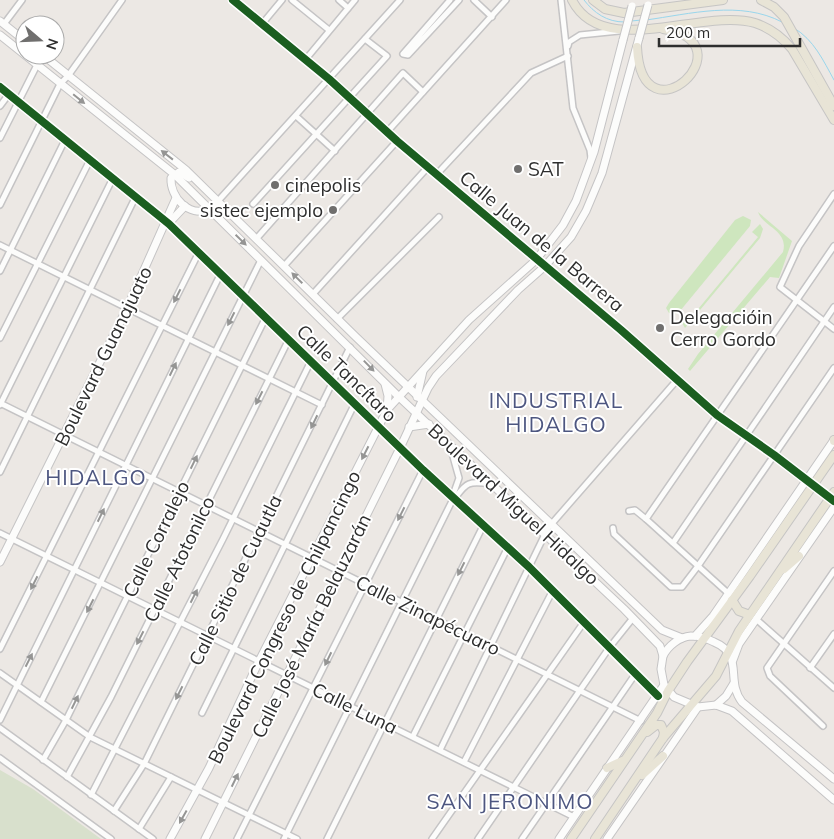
<svg xmlns="http://www.w3.org/2000/svg" width="834" height="839" font-family="Mulish,sans-serif">
<rect width="100%" height="100%" fill="#ece8e4"/>
<!-- green -->
<g fill="#cee6be">
<path d="M758,212L792,241L779,278L770,277L690,371L688,369L698,354L783,252C789,230 763,227 758,212Z"/>
<path d="M743,216L751,220L750,226L680,311L674,315L669,313L666,308L669,303L735,220Z"/>
<path d="M760,224L763,229L760,238L685,328L681,321L682,316L689,320L758,237L752,232Z"/>
</g>
<!-- cemetery -->
<path fill="#d8e0cc" d="M0,770L33,789L101,839H0Z"/>
<g fill="none" stroke-linecap="round" stroke-linejoin="round">
<!-- stream -->
<g stroke="#99d6ec" stroke-width="1">
<path d="M584,0C594,13 607,22 624,22"/>
<path d="M646,20C690,14 740,0 782,22"/>
<path d="M631,21L642,20"/>
<path d="M794,28C814,40 823,60 834,80"/>
</g>
<defs>
<g id="street">
<path d="M233,0L329,79L397,141L621,330L717,415L806,479"/>
<path d="M292,0L329,30"/>
<path d="M339,0L348,8"/>
<path d="M450,0L403,54L408,55L459,0"/>
<path d="M474,0L492,17"/>
<path d="M561,0L573,108L590,150L591,158"/>
<path d="M4,24L22,0"/>
<path d="M262,24L282,0"/>
<path d="M568,46L569,42L580,35L619,31"/>
<path d="M306,59L355,0"/>
<path d="M0,87L169,224L423,470L529,567L658,696"/>
<path d="M0,106L9,94"/>
<path d="M296,116L335,151"/>
<path d="M387,132L506,0"/>
<path d="M0,138L37,65"/>
<path d="M437,174L531,73L568,56"/>
<path d="M834,194L799,246L780,287L834,329"/>
<path d="M218,201L400,0"/>
<path d="M253,204L387,56L365,39"/>
<path d="M0,205L60,84L68,76L122,0"/>
<path d="M257,238L403,73L423,92"/>
<path d="M0,245L322,405"/>
<path d="M284,266L397,141"/>
<path d="M0,271L65,140"/>
<path d="M313,294L428,167"/>
<path d="M337,319L439,217"/>
<path d="M0,338L90,160"/>
<path d="M0,403L641,721"/>
<path d="M0,405L113,178"/>
<path d="M450,446L459,478L453,495"/>
<path d="M0,472L136,196"/>
<path d="M629,511L635,510L646,519L729,594"/>
<path d="M646,519L834,246"/>
<path d="M613,528L614,534L671,587H682L698,566L834,368"/>
<path d="M0,533L574,817"/>
<path d="M673,543L834,307"/>
<path d="M756,619L834,688"/>
<path d="M0,649L199,252"/>
<path d="M810,668L834,634"/>
<path d="M0,673L90,737L297,839"/>
<path d="M41,702L261,260"/>
<path d="M202,713L355,403"/>
<path d="M0,720L221,273"/>
<path d="M823,726L770,676L767,668L834,571"/>
<path d="M0,728L153,839"/>
<path d="M413,736L507,549"/>
<path d="M440,750L548,528L677,380"/>
<path d="M0,758L111,839"/>
<path d="M43,760L66,720L266,317"/>
<path d="M464,762L552,592"/>
<path d="M67,777L111,697L289,339"/>
<path d="M91,795L223,539L311,361"/>
<path d="M114,811L144,764L350,347"/>
<path d="M139,829L171,777"/>
<path d="M237,839L423,470"/>
<path d="M284,839L451,503C466,485 464,480 490,484"/>
<path d="M327,839L483,526"/>
<path d="M432,839L584,622"/>
<path d="M478,839L609,648L633,618"/>
<path d="M522,839L636,673"/>
</g>
<g id="secondary">
<path d="M0,21L25,41"/>
<path d="M0,35L174,174L398,396L624,609L660,646L663,656L661,669L664,685L674,697L698,707L716,705L732,711L834,800"/>
<path d="M43,55L186,170L356,337L662,630L682,638"/>
<path d="M189,178L179,172L171,178C170,197 189,218 209,209C212,208 215,203 218,201"/>
<path d="M169,223L185,206"/>
<path d="M385,384L388,396L387,410"/>
<path d="M417,397L423,371"/>
<path d="M409,427L429,424"/>
<path d="M806,479L834,501"/>
<path d="M0,562L127,308L176,198"/>
<path d="M695,636L713,616L834,440"/>
<path d="M663,656C668,646 679,637 691,636C699,636 706,638 714,642C745,655 725,680 742,702L834,779"/>
<path d="M733,660L739,644L834,507"/>
<path d="M716,705L726,696L734,683"/>
<path d="M170,839L209,768L259,661L387,410L469,320L536,260L563,225L576,201L594,152L623,40"/>
<path d="M205,839L400,448L428,388L436,376L518,290L544,267L571,237L586,211L602,173L639,38"/>
<path d="M559,839L664,685"/>
<path d="M607,839L698,707"/>
</g>
<g id="primary">
<path d="M572,0C603,61 703,7 755,23C770,28 782,37 792,49L834,120"/>
<path d="M593,0L605,9L624,13L723,0"/>
<path d="M761,0L774,7L784,17L834,106"/>
<path d="M637,47C642,147 752,42 663,29"/>
<path d="M834,441V440"/>
<path d="M784,569L799,556"/>
<path d="M732,600L739,611L750,615"/>
<path d="M647,732L656,725H661L664,732L663,738"/>
<path d="M607,768L622,761"/>
<path d="M642,775L663,756"/>
<path d="M571,839L657,713L668,691L687,662L750,576L834,455"/>
<path d="M595,839L663,738L716,676L739,631L834,492"/>
</g>
</defs>
<!-- street casing -->
<use href="#street" stroke="#c5c4c5" stroke-width="8"/>
<!-- secondary casing -->
<use href="#secondary" stroke="#c5c4c5" stroke-width="9"/>
<!-- primary casing -->
<use href="#primary" stroke="#c6c5c4" stroke-width="10"/>
<!-- street -->
<use href="#street" stroke="#fcfcfb" stroke-width="5"/>
<!-- secondary -->
<use href="#secondary" stroke="#fcfcfb" stroke-width="7"/>
<!-- primary -->
<use href="#primary" stroke="#e8e4d6" stroke-width="8"/>
<defs>
<g id="secondary-bridge">
<path d="M639,38L648,5"/>
<path d="M623,40L632,6"/>
</g>
</defs>
<!-- secondary-bridge casing -->
<use href="#secondary-bridge" stroke="#c5c4c5" stroke-width="9" stroke-linecap="butt"/>
<!-- secondary-bridge -->
<use href="#secondary-bridge" stroke="#fcfcfb" stroke-width="7"/>
<defs>
<g id="cycleway">
<path d="M233,0L329,79L397,141L621,330L717,415L774,455L834,501"/>
<path d="M0,87L169,224L423,470L529,567L658,696"/>
</g>
</defs>
<!-- cycleway casing -->
<use href="#cycleway" stroke="#fff" stroke-width="11"/>
<!-- cycleway -->
<use href="#cycleway" stroke="#1b5e20" stroke-width="8"/>
</g>
<!-- one-way arrows -->
<defs><path id="oneway-solid" d="M-6-.8H1V-3.2L6.5 0L1 3.2V.8H-6Z" transform="scale(1.25)"/></defs>
<g fill="#959594">
<use href="#oneway-solid" transform="translate(79 99) rotate(39)"/>
<use href="#oneway-solid" transform="translate(167 155) rotate(-142)"/>
<use href="#oneway-solid" transform="translate(241 240) rotate(44)"/>
<use href="#oneway-solid" transform="translate(297 278) rotate(-135)"/>
<use href="#oneway-solid" transform="translate(177 296) rotate(117)"/>
<use href="#oneway-solid" transform="translate(231 319) rotate(117)"/>
<use href="#oneway-solid" transform="translate(369 366) rotate(46)"/>
<use href="#oneway-solid" transform="translate(173 369) rotate(-64)"/>
<use href="#oneway-solid" transform="translate(259 398) rotate(117)"/>
<use href="#oneway-solid" transform="translate(314 422) rotate(116)"/>
<use href="#oneway-solid" transform="translate(365 453) rotate(117)"/>
<use href="#oneway-solid" transform="translate(194 462) rotate(-64)"/>
<use href="#oneway-solid" transform="translate(401 514) rotate(117)"/>
<use href="#oneway-solid" transform="translate(101 515) rotate(-64)"/>
<use href="#oneway-solid" transform="translate(461 569) rotate(117)"/>
<use href="#oneway-solid" transform="translate(34 583) rotate(117)"/>
<use href="#oneway-solid" transform="translate(194 596) rotate(-63)"/>
<use href="#oneway-solid" transform="translate(90 606) rotate(117)"/>
<use href="#oneway-solid" transform="translate(140 638) rotate(117)"/>
<use href="#oneway-solid" transform="translate(328 659) rotate(116)"/>
<use href="#oneway-solid" transform="translate(29 660) rotate(-63)"/>
<use href="#oneway-solid" transform="translate(179 693) rotate(117)"/>
<use href="#oneway-solid" transform="translate(75 702) rotate(-64)"/>
<use href="#oneway-solid" transform="translate(235 780) rotate(-64)"/>
<use href="#oneway-solid" transform="translate(183 817) rotate(119)"/>
</g>
<!-- markers -->
<g fill="#706f6e" stroke="#fff" stroke-width="2">
<circle cx="518" cy="169" r="5"/>
<circle cx="275" cy="185" r="5"/>
<circle cx="333" cy="210" r="5"/>
<circle cx="660" cy="328" r="5"/>
</g>
<g text-anchor="middle" dominant-baseline="central" stroke-width="4" stroke-linejoin="round" paint-order="stroke">
<!-- poi labels -->
<g font-size="19" fill="#2e2e2e" stroke="#fff" text-anchor="start">
<text x="528" y="169">SAT</text>
<text x="285" y="185">cinepolis</text>
<text x="323" y="210" text-anchor="end">sistec ejemplo</text>
<text x="670" y="317">Delegacióin<tspan x="670" dy="22">Cerro Gordo</tspan></text>
</g>
<!-- street labels -->
<g font-size="19" fill="#2e2e2e" stroke="#fff">
<text transform="translate(542 241) rotate(40)">Calle Juan de la Barrera</text>
<text transform="translate(103 356) rotate(-64)">Boulevard Guanajuato</text>
<text transform="translate(347 373) rotate(44)">Calle Tancítaro</text>
<text transform="translate(514 504) rotate(43)">Boulevard Miguel Hidalgo</text>
<text transform="translate(156 539) rotate(-64)">Calle Corralejo</text>
<text transform="translate(179 559) rotate(-64)">Calle Atotonilco</text>
<text transform="translate(235 580) rotate(-64)">Calle Sitio de Cuautla</text>
<text transform="translate(428 615) rotate(26)">Calle Zinapécuaro</text>
<text transform="translate(284 617) rotate(-64)">Boulevard Congreso de Chilpancingo</text>
<text transform="translate(311 626) rotate(-64)">Calle José María Belauzarán</text>
<text transform="translate(355 708) rotate(26)">Calle Luna</text>
</g>
<!-- quarter labels -->
<g font-size="21" letter-spacing="1" fill="#4d5680" stroke="#fff">
<text x="556" y="400">INDUSTRIAL<tspan x="556" dy="24">HIDALGO</tspan></text>
<text x="96" y="477">HIDALGO</text>
<text x="510" y="801">SAN JERONIMO</text>
</g>
</g>
<!-- north arrow -->
<g transform="translate(40 40) rotate(109)"><circle r="24" fill="#ffffff" stroke="#ababab"/>
<path d="M0-4L9 19L0 12L-9 19Z" fill="#706f6e"/>
<text y="-8" font-size="14" font-weight="bold" text-anchor="middle" fill="#2e2e2e">N</text>
</g>
<!-- scale -->
<path d="M659 38v8h141v-8" fill="none" stroke="#2e2e2e" stroke-width="2.5"/>
<text x="666" y="38" font-size="15" fill="#2e2e2e" stroke="#ffffff" stroke-width="4" paint-order="stroke">200 m</text>
</svg>
